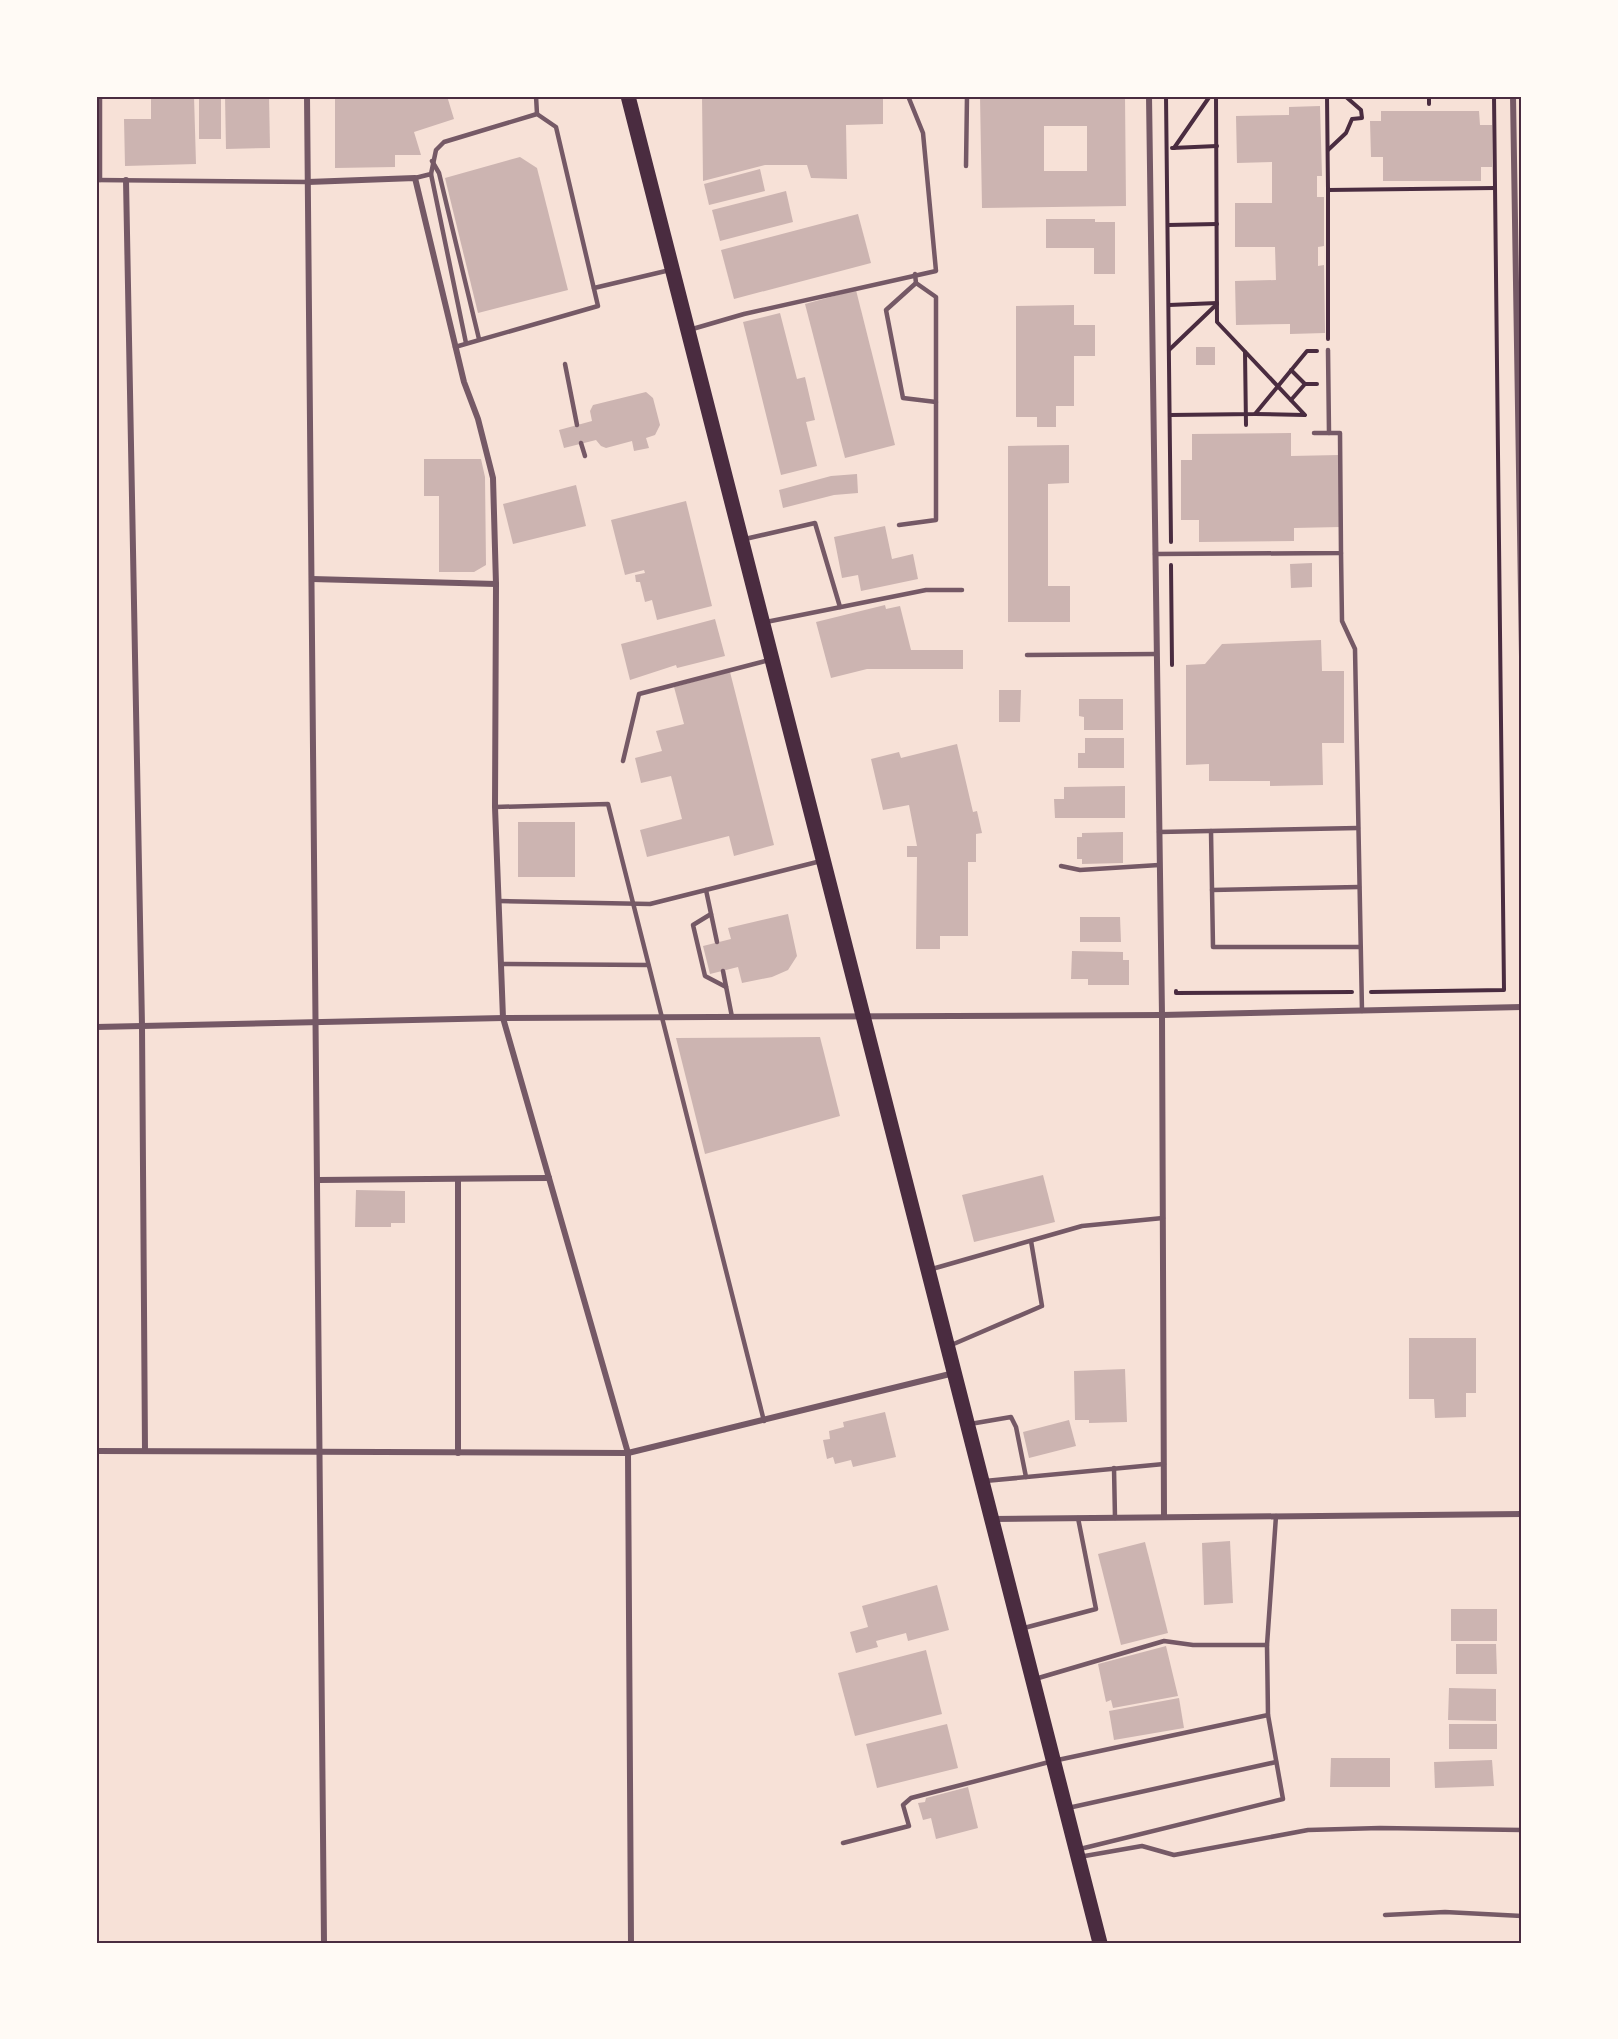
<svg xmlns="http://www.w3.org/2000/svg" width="1618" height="2039" font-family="'Alegreya Sans',sans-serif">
<rect width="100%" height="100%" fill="#f7e1d7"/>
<!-- building -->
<g fill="#ccb4b1" fill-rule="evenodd">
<path d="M151,96H194L196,164L125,166L124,119H151Z"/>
<rect x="199" y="96" width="22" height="43"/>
<path d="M225,96H269L270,148L226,149Z"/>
<path d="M335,96H447L454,119L414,132L421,155H395V167L335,168Z"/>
<path d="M702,96H883V124L846,125L847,179L811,178L807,165H765L703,181Z"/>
<path d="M980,96H1125L1126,206L982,208ZM1044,126H1087V171H1044Z"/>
<path d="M1320,106L1322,176H1317V197H1324V246L1318,247V266L1324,265L1325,333L1290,334V324L1236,325L1235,281L1276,280L1275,247H1235V203H1272V162L1237,163L1236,116L1289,115V107Z"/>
<path d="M1381,111H1479L1480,125H1492V167H1481V181H1383V157H1371L1370,121H1381Z"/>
<path d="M520,157L537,168L568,290L478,313L445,178Z"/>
<path d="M760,169L765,191L709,205L704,184Z"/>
<path d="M786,191L793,222L720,241L712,210Z"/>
<path d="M858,214L871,263L734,299L721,250Z"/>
<path d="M1046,219H1095V222H1115V274H1094V248H1046Z"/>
<path d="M856,290L895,445L845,458L805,304Z"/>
<path d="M1074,305V325H1095V356H1074V406H1056V427H1037V417H1016V306Z"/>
<path d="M780,313L797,379L805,377L815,420L806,422L817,466L781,475L743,322Z"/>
<rect x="1196" y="347" width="19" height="18"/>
<path d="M646,392L653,398L660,425L655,435L646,438L649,448L634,451L632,441L606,448L601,446L596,440L564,448L559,430L592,421L590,411L593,405Z"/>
<path d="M1291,433V456L1339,455L1340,527L1294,528V541L1199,542V520H1181V460H1192V434Z"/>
<path d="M1069,445V483L1048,484V586H1070V622H1008V446Z"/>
<path d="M424,459H481L485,477L486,565L474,572H439V496H424Z"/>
<path d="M857,474L858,493L834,495L783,508L779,490L831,476Z"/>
<path d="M576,485L586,526L513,544L503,504Z"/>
<path d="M686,501L712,606L657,620L652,600L645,602L640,582H636L635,575L645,573L644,570L625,575L611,520Z"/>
<path d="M885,526L892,559L913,554L918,579L861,591L858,575L842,578L834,537Z"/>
<path d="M1312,563V587L1291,588L1290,564Z"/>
<path d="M885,605L886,609L900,606L911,650H963V669H867L831,678L816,622Z"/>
<path d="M715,619L725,656L677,668L676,665L630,680L621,644Z"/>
<path d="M1321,640L1322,671H1344V743H1322L1323,785L1270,786V781H1209V764L1186,765V665L1205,664L1222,644Z"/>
<path d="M730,672L774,845L734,856L729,836L647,857L640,830L682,819L671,776L641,783L635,758L662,751L656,731L684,724L674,687Z"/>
<path d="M999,690H1021L1020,722H999Z"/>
<path d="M1079,699H1123V730H1084V717L1079,716Z"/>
<path d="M1085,738H1124V768H1078V753H1085Z"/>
<path d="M957,744L973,812L977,811L982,833L976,834V862H968V936H940V949H916L917,857H907V846H917L909,805L883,810L871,759L899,752L901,758Z"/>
<path d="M1125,786V818H1055L1054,799H1064V787Z"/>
<rect x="518" y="822" width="57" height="55"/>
<path d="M1123,832V863L1082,864V859H1077V837H1082V833Z"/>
<path d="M788,914L797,956L788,970L772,977L742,983L738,967L710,974L703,946L731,939L728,928Z"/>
<path d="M1080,917H1120L1121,942H1080Z"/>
<path d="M1072,951L1123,952V960H1129V985H1088V979H1071Z"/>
<path d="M820,1037L840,1116L705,1154L676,1038Z"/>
<path d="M1043,1175L1055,1222L974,1242L962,1195Z"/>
<path d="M356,1190L405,1191V1223H391V1227H355Z"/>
<path d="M1409,1338H1476V1393H1466V1417L1435,1418L1434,1399H1409Z"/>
<path d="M1125,1369L1127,1422L1089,1423V1420H1075L1074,1371Z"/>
<path d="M885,1412L896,1457L853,1467L851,1460L835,1464L833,1457L827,1459L823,1440L830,1439L829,1431L844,1427L843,1422Z"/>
<path d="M1069,1420L1076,1446L1029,1458L1023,1432Z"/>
<path d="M1230,1541L1233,1603L1204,1605L1202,1543Z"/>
<path d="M1145,1542L1168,1633L1121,1645L1098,1554Z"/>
<path d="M937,1585L949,1630L908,1641L906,1633L876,1641L878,1647L856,1653L850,1632L868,1627L862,1606Z"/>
<rect x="1451" y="1609" width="46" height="32"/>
<path d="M1456,1644H1496L1497,1674H1456Z"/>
<path d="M1166,1646L1178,1696L1113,1708L1111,1700L1106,1702L1098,1664Z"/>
<path d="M926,1650L942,1714L855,1736L838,1673Z"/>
<path d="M1449,1688L1496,1689V1721L1448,1720Z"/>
<path d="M1179,1698L1184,1728L1114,1740L1109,1711Z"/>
<path d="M947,1724L958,1768L877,1788L866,1744Z"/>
<rect x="1449" y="1724" width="48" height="25"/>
<path d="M1331,1758H1390V1787H1330Z"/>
<path d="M1492,1760L1494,1786L1435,1788L1434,1762Z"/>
<path d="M968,1787L978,1828L936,1839L931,1818L923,1820L918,1803L925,1802L926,1798Z"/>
</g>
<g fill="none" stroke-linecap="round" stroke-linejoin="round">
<!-- path -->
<g stroke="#4a2c40" stroke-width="4">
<path d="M1166,96L1171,542"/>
<path d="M1216,96L1217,322L1305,415L1255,414"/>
<path d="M1327,96L1328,190L1495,188"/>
<path d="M1429,96V104"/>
<path d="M1172,148L1217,146"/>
<path d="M1174,148L1210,96"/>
<path d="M1328,150L1346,133L1352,119L1362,118L1361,110L1345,96"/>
<path d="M1328,190V339"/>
<path d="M1168,225L1217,224"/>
<path d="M1169,305L1217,303"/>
<path d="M1169,350L1217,304"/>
<path d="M1245,352L1246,425"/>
<path d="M1291,370L1305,384H1317"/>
<path d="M1291,400L1305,384"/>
<path d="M1170,415L1255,414L1307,351H1317"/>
<path d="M1171,565L1172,665"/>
<path d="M1176,991V993L1352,992"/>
<path d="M1371,992L1504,990L1494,96"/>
</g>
<!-- service -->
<g stroke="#755966" stroke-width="4.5">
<path d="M536,96L537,114"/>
<path d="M432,161L439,173L479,339"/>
<path d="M966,166L967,96"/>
<path d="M431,174L466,343"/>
<path d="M415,178L431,174L436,150L444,142L537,114L556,127L598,306L455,347"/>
<path d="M96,180L308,182"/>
<path d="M100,180V96"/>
<path d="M916,283L886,310L903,398L936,402"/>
<path d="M594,288L670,270"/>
<path d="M689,330L744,314L936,271L923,133L908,96"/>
<path d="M1328,350L1329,433"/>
<path d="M565,364L577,425"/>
<path d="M581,443L585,456"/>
<path d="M899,525L936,520V297L916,283L915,274"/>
<path d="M745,539L815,523L840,607"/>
<path d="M1341,553L1342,621L1355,649L1362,1011"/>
<path d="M1155,554L1341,553L1340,433H1314"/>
<path d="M766,622L926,590H962"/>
<path d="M1027,655L1157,654"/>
<path d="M623,761L639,694L769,660"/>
<path d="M495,807L608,804L764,1421"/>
<path d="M1211,831L1213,947H1360"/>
<path d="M1159,832L1358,828"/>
<path d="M1061,866L1080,870L1159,865"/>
<path d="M706,890L717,942"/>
<path d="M1212,890L1359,887"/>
<path d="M499,901L650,904L821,861"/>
<path d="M711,914L693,925L705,976L726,987"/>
<path d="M501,964L648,965"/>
<path d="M723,971L732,1017"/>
<path d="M932,1269L1082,1226L1163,1218"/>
<path d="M949,1346L1042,1306L1031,1241"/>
<path d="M970,1424L1011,1417L1016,1427L1026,1477"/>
<path d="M1114,1468L1115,1518"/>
<path d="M985,1481L1164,1464"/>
<path d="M1024,1628L1096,1609L1078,1518"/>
<path d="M1267,1645L1276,1516"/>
<path d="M1068,1808L1276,1762"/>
<path d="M843,1843L909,1826L903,1805L911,1798L1053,1761L1268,1715L1267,1645H1193L1164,1641L1035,1679"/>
<path d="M1080,1849L1283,1799L1268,1715"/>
<path d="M1079,1857L1142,1846L1174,1855L1308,1830L1380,1828L1522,1830"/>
<path d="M1385,1915L1445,1912L1522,1916"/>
</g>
<!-- minor -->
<g stroke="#755966" stroke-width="6">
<path d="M307,96L324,1943"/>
<path d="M1149,96L1162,1015L1164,1517"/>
<path d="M1513,96L1522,656"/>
<path d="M126,180L142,1026L145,1450"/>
<path d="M308,182L415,178L464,382L478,419L493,478L496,584L495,807L503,1018L628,1453L631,1943"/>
<path d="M312,579L496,584"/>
<path d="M96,1027L503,1018L1162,1015L1522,1007"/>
<path d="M318,1180L549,1178"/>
<path d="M458,1180V1453"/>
<path d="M96,1451L628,1453L954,1373"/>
<path d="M992,1519L1522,1514"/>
</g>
<!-- primary -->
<path stroke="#4a2c40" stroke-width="15" d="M628,96L1100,1943"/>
</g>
<!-- border -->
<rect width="1618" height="2039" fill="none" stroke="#fffaf5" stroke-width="195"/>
<rect x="98" y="98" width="1422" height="1844" fill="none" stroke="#4a2c40" stroke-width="2"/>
</svg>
